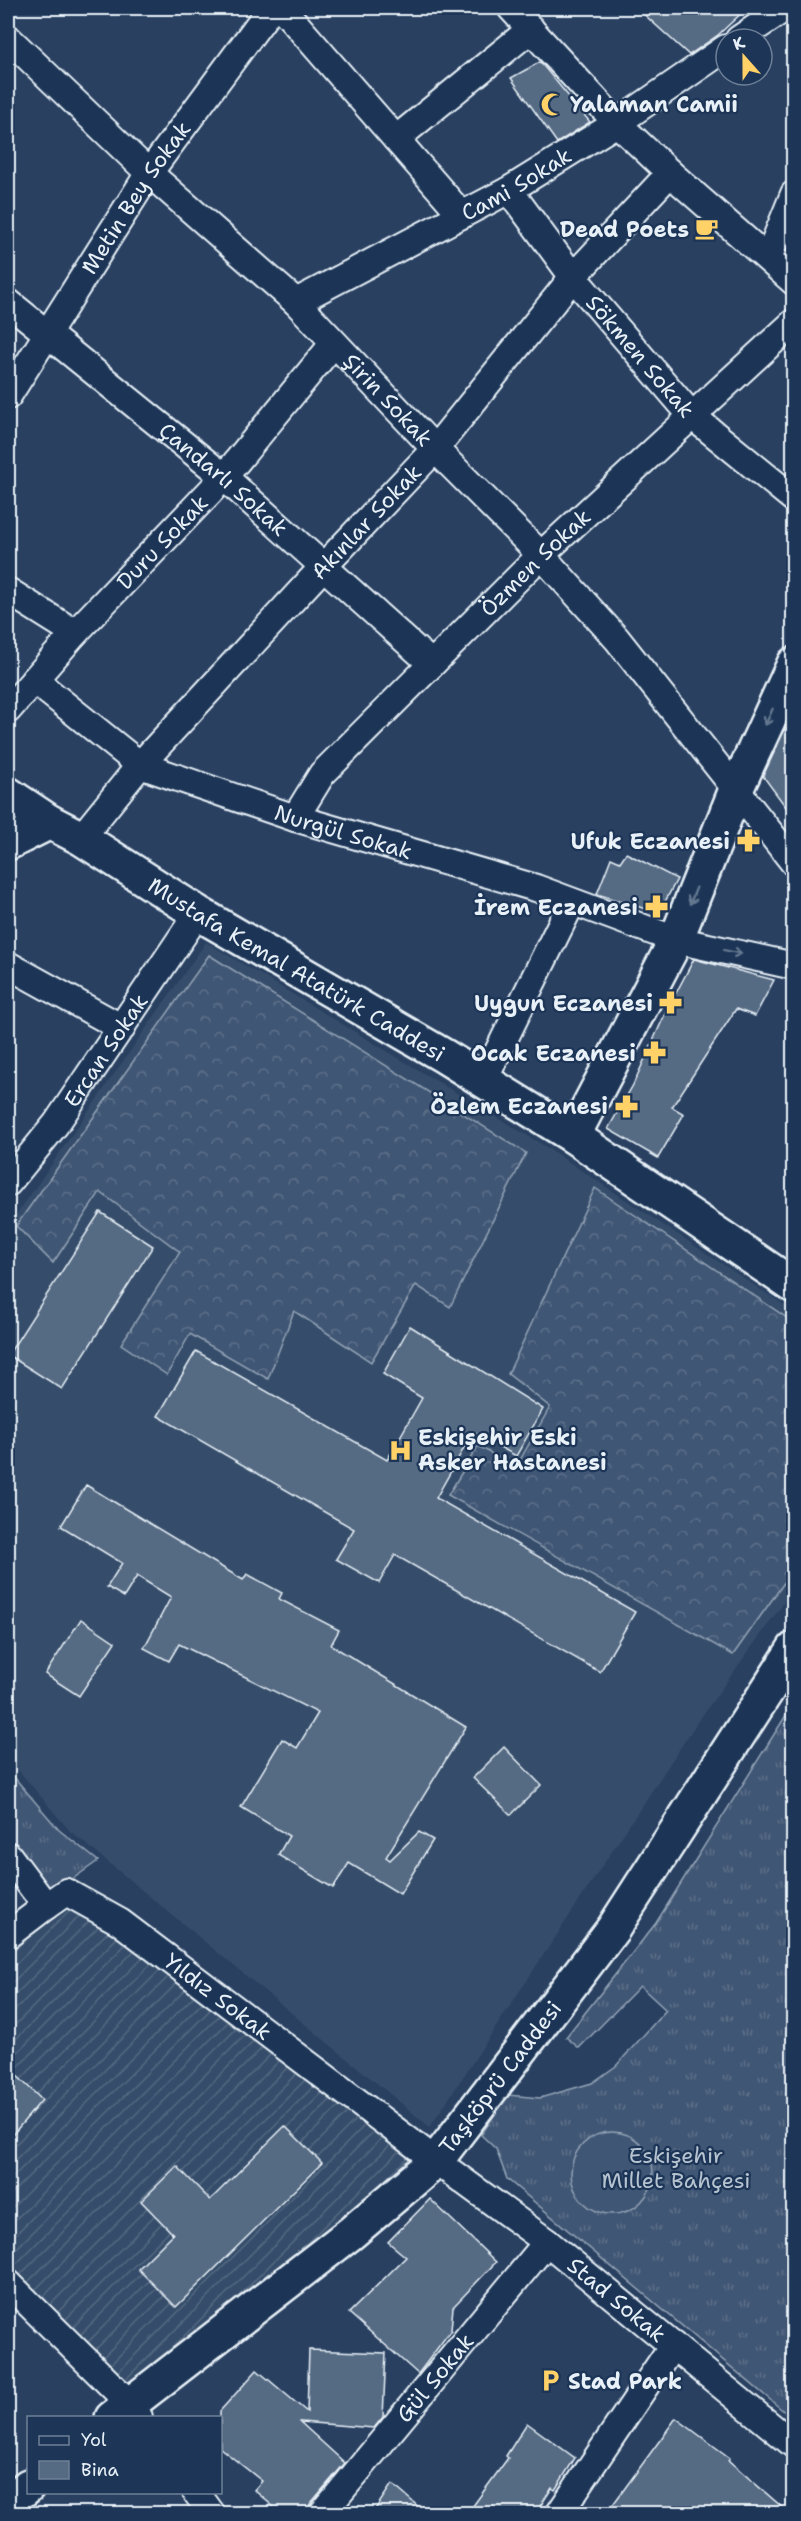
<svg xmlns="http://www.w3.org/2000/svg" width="801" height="2521" font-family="'Shantell Sans',sans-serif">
<defs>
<pattern id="industrial-furrows" width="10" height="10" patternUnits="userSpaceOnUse" patternTransform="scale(1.5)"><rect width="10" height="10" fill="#364d6b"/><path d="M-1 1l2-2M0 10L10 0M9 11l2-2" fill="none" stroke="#536781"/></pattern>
<pattern id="grass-tufts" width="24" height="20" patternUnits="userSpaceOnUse" patternTransform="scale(1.5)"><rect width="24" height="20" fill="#415774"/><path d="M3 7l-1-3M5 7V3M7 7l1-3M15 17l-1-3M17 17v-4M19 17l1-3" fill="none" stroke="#5c7089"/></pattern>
<pattern id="forest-crowns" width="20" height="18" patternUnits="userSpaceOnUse" patternTransform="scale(1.5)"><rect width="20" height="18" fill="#415774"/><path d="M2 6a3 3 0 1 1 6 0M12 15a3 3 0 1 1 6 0" fill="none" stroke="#5c7089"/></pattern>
</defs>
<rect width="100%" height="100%" fill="#294061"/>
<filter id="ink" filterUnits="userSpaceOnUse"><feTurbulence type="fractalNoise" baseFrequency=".0167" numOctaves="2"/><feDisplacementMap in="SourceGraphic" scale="12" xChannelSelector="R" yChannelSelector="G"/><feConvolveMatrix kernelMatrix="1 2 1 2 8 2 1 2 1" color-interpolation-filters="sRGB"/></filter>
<g filter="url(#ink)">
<!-- built -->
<path fill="#364d6b" d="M206,942L546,1147L793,1311V1590L696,1724L430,2127L70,1831L8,1758V1227Z"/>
<!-- industrial -->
<path fill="url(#industrial-furrows)" d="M69,1906L119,1932L418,2160L130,2391L8,2268V1951Z"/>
<!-- grass -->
<g fill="url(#grass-tufts)" stroke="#94a4b6" stroke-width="1.5">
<path d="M793,1704V2419L507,2179L496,2149L481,2135L508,2095L540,2098L592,2083L616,2066L666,2010L640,1986L579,2048L566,2037L656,1923Z"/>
<path d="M8,1770L59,1830L98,1861L47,1897L8,1842Z"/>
</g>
<!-- forest -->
<g fill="url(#forest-crowns)" stroke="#94a4b6" stroke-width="1.5">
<path d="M209,955L526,1153L450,1307L416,1285L371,1362L294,1311L268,1379L190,1334L167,1375L121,1344L180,1252L100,1192L53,1263L16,1226Z"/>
<path d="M595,1188L793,1322V1570L733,1655L448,1495L478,1446L516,1467L550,1407L508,1374Z"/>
</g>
<!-- garden -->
<circle fill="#415774" stroke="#94a4b6" stroke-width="1.5" cx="612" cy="2173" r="41"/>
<!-- building -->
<g fill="#556a83" stroke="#e8f1f8" stroke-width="1.5">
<path d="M637,8H747L718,35L689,55Z"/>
<path d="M540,62L590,122L557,143L511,78Z"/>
<path d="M794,710V818L763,776Z"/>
<path d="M626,853L677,879L659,913L597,894L611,858L620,862Z"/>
<path d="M694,959L774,980L755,1016L736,1009L672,1107L684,1114L658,1158L608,1129L633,1085L666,1012Z"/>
<path d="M100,1212L153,1246L62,1389L8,1355Z"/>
<path d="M410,1326L543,1409L516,1456L473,1432L436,1498L635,1612L600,1672L395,1555L379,1583L336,1559L354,1529L158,1416L196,1351L387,1460L422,1398L383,1374Z"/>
<path d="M86,1485L243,1580L247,1574L282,1593L279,1599L339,1630L331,1645L466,1727L386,1857L390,1860L419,1832L433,1840L400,1894L349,1863L333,1888L278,1855L289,1836L241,1807L282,1739L297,1748L318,1713L179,1644L169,1661L144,1648L171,1597L137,1576L124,1597L107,1587L122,1563L61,1526Z"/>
<path d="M81,1619L115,1642L79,1696L45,1674Z"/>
<path d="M504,1747L541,1785L511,1815L473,1778Z"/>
<path d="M8,2067L42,2100L8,2140Z"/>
<path d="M285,2126L322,2163L176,2307L138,2269L173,2234L141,2201L177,2166L210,2200Z"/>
<path d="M430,2199L496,2262L453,2307L451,2330L418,2374L349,2313L406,2257L388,2242Z"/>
<path d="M309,2350L386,2353L383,2417L374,2428L300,2422L345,2463L310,2504L307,2514H282L254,2490L262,2481L220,2448V2411L257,2370L307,2412Z"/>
<path d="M676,2418L730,2458L728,2460L790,2514H606Z"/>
<path d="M527,2423L575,2458L555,2490L552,2488L535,2514H467L508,2458L506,2456Z"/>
<path d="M392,2484L427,2514H372Z"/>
</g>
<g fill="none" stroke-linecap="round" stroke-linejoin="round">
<defs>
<g id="minor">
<path d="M282,8L462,215"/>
<path d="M511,8L617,123L670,173L794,282"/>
<path id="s1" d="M8,38L149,173L296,302L435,449L541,555L617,639L794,863"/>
<path d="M739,39L785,8"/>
<path d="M396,139L531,29"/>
<path id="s2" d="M509,190L573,277L692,416L794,499"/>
<path d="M768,258L794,194"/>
<path id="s3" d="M8,302L224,477L432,664"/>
<path id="s4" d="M296,302L509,190L617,123L726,48"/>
<path id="s5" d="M8,396L149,173L271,8"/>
<path d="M8,591L75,633"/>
<path id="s6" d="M34,680L140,765L295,818L536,888L676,940L794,966"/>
<path id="s7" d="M8,710L75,633L224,477L334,343"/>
<path id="s8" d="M295,818L322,774L541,555L794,322"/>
<path id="s9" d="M81,838L140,765L323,567L435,449L573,277L670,173"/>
<path d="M8,965L122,1028"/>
<path d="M484,1080L572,902"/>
<path id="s10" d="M8,1183L56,1124L198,913"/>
<path id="s11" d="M8,1855L46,1906L66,1892L120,1922L436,2161L547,2242L794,2445"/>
<path d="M8,1935L46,1906"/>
<path d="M8,2283L129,2403L139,2417"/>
<path d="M196,2492L212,2514"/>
<path id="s12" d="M322,2514L547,2242"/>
<path d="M559,2514L673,2345"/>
</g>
<g id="secondary">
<path d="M8,843L50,822"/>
<path d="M573,1136L676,940L735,792L794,664"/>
<path id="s13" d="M112,2418L351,2233L436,2161L613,1929L794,1649"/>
<path d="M8,2503L28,2486"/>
</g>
<g id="primary">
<path id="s14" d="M8,794L50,822L81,838L198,913L444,1056L573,1136L794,1286"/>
</g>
</defs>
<!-- minor casing -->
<use href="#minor" stroke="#e8f1f8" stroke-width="30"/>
<!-- secondary casing -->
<use href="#secondary" stroke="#e8f1f8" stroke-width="38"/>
<!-- primary casing -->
<use href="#primary" stroke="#e8f1f8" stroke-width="38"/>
<!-- minor -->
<use href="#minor" stroke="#1d3557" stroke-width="26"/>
<!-- secondary -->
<use href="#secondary" stroke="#1d3557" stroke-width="33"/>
<!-- primary -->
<use href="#primary" stroke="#1d3557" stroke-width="33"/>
</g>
<!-- one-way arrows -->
<defs><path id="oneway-shaft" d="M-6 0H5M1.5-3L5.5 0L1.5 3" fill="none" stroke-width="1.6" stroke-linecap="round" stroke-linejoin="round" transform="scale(1.5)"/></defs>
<g stroke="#64778f">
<use href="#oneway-shaft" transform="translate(769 717) rotate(114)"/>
<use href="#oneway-shaft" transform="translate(693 896) rotate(112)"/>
<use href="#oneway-shaft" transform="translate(733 952) rotate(12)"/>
</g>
</g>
<!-- icons -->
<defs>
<symbol id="mosque-bare" viewBox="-9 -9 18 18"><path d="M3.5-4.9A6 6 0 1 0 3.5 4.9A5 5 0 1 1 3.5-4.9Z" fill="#ffd166" stroke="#1d3557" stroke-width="2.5" paint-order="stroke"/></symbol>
<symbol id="cafe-bare" viewBox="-9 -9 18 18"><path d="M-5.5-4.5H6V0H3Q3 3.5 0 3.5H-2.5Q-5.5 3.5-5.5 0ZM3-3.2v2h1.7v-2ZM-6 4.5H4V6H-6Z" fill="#ffd166" stroke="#1d3557" stroke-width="2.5" paint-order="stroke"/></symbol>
<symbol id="pharmacy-bare" viewBox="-9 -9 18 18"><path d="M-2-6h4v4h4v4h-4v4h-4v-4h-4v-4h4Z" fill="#ffd166" stroke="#1d3557" stroke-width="2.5" paint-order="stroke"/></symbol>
<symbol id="hospital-bare" viewBox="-9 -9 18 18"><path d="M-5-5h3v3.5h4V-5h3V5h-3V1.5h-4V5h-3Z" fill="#ffd166" stroke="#1d3557" stroke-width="2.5" paint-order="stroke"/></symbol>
<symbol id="parking-bare" viewBox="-9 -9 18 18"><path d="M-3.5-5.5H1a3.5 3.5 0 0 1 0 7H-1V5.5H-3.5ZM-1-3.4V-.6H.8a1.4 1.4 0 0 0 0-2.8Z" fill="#ffd166" stroke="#1d3557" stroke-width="2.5" paint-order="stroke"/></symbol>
</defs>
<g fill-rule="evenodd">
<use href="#mosque-bare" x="536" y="88" width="33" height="33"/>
<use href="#cafe-bare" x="690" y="212" width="33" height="33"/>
<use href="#pharmacy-bare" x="732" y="824" width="33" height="33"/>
<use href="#pharmacy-bare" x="640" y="890" width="33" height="33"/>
<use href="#pharmacy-bare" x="654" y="986" width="33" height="33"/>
<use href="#pharmacy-bare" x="638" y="1036" width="33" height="33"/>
<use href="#pharmacy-bare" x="610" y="1090" width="33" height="33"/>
<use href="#hospital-bare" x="384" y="1434" width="33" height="33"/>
<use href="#parking-bare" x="534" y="2364" width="33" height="33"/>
</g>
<g text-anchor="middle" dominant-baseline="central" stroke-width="4.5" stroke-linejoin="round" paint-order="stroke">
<!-- poi labels -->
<g font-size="22" font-weight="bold" fill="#e8f1f8" stroke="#1d3557" text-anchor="end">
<text x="570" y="104" text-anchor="start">Yalaman Camii</text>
<text x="689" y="229">Dead Poets</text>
<text x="730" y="841">Ufuk Eczanesi</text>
<text x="638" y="907">İrem Eczanesi</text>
<text x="653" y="1003">Uygun Eczanesi</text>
<text x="636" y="1053">Ocak Eczanesi</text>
<text x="608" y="1106">Özlem Eczanesi</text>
<text x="418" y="1437" text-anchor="start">Eskişehir Eski<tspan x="418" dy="25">Asker Hastanesi</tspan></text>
<text x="568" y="2381" text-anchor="start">Stad Park</text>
</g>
<!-- street labels -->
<g font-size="22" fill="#e8f1f8" stroke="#1d3557">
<text stroke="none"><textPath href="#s4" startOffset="250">Cami Sokak</textPath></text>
<text stroke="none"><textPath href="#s5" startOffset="236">Metin Bey Sokak</textPath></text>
<text stroke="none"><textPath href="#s2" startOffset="212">Sökmen Sokak</textPath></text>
<text stroke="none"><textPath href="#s1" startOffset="525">Şirin Sokak</textPath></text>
<text stroke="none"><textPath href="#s3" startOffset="279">Çandarlı Sokak</textPath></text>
<text stroke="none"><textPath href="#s9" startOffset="426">Akınlar Sokak</textPath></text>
<text stroke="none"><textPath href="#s7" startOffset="228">Duru Sokak</textPath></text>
<text stroke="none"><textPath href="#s8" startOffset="352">Özmen Sokak</textPath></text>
<text stroke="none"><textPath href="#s6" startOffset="350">Nurgül Sokak</textPath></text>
<text stroke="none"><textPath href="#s14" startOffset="338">Mustafa Kemal Atatürk Caddesi</textPath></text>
<text stroke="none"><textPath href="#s10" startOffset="165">Ercan Sokak</textPath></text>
<text stroke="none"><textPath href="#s11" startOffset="273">Yıldız Sokak</textPath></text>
<text stroke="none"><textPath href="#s13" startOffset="519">Taşköprü Caddesi</textPath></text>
<text stroke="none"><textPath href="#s11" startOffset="774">Stad Sokak</textPath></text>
<text stroke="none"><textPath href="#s12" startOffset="177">Gül Sokak</textPath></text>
</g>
<!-- park labels -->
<g font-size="22" fill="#b6c3d0" stroke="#1d3557">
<text x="676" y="2155">Eskişehir<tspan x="676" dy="25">Millet Bahçesi</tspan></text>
</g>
</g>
<!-- margin -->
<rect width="801" height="2521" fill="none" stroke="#1d3557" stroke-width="30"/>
<rect x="15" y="15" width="771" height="2491" fill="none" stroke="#e8f1f8" stroke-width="2" filter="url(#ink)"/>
<!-- legend -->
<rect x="27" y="2416" width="195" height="78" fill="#1d3557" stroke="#6e8097" stroke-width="1.5"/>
<rect x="39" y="2436" width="30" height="9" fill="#1d3557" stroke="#6e8097" stroke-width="1.5"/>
<text x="81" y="2446" font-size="18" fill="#e8f1f8">Yol</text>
<rect x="39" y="2461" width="30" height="18" fill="#556a83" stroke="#6e8097" stroke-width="1.5"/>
<text x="81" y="2476" font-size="18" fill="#e8f1f8">Bina</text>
<!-- north arrow -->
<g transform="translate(744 57) rotate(339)"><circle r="28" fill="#1d3557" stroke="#6e8097" stroke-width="1.5"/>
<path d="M0-4.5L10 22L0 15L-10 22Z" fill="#ffd166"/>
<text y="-9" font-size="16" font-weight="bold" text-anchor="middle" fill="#e8f1f8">K</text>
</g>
</svg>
